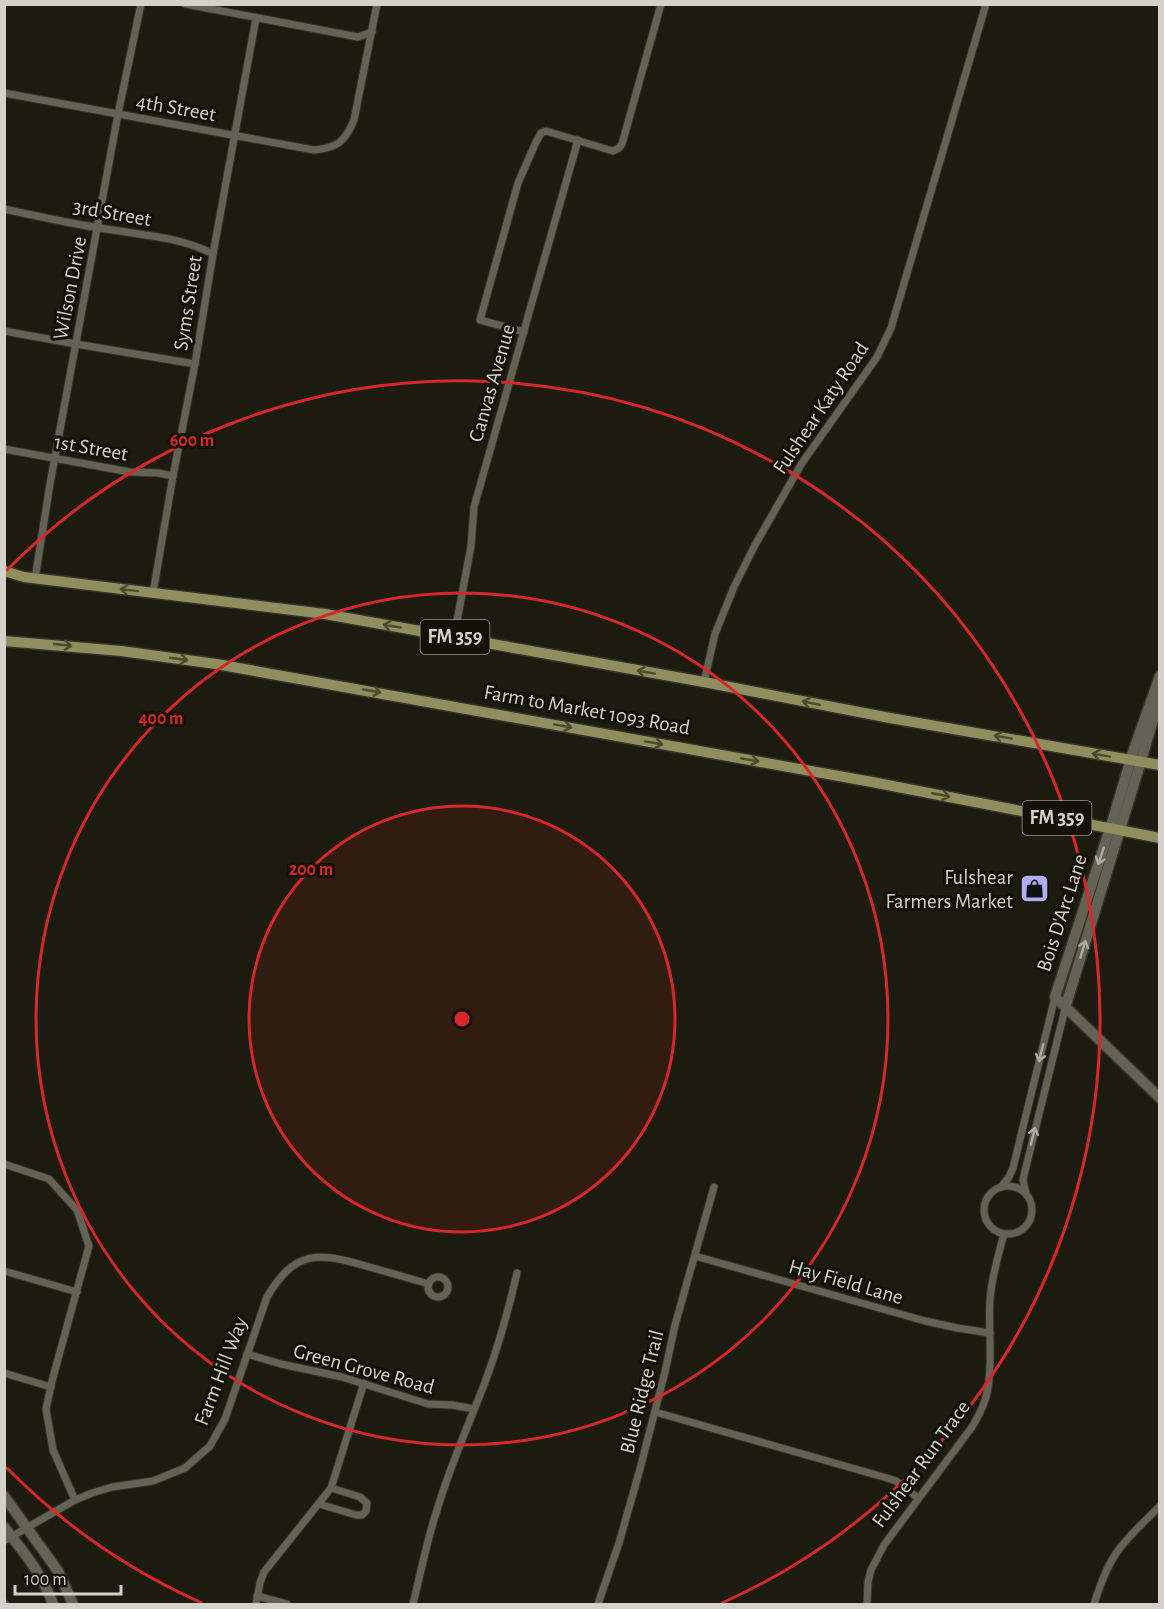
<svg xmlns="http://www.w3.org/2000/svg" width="1164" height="1609" font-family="'Alegreya Sans',sans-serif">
<rect width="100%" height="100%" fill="#1c1b0f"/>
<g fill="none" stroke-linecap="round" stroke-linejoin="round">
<defs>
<g id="street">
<path d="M185,4L358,37L372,32"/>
<path d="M4,93L314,150C337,148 345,142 354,120L377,4"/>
<path d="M4,209C36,216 68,223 100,228C138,235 179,236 213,254"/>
<path d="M4,331L76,344L195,364"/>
<path d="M524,332L480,320L518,183L536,142L541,133L546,131L613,151L619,148L622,144L661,4"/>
<path d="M4,449L130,472L158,473L173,476"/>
<path d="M35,579L50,484L118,114L141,4"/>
<path d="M153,593L173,476L195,364L213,254L256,18"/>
<path d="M454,637L471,546L474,507L578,140"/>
<path d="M704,682L715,634L734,587L755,545L802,463L877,357L891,328L986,4"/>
<path d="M4,1164L49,1179L77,1210L89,1246L52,1381L46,1409L53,1450L75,1500"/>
<circle cx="1008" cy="1210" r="24"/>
<path d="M1001,1187L1009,1177L1013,1168L1055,997"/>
<path d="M1026,1193L1023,1180L1025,1171L1066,1005"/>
<path d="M695,1256L925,1321L957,1328L990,1333"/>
<path d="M4,1271L77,1292"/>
<circle cx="438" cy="1287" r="10"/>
<path d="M247,1354L281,1364L342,1377L428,1404L452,1405L474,1409"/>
<path d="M4,1373L51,1387"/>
<path d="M655,1412L887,1478L896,1481L918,1498"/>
<path d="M319,1504L356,1515H362L366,1511L367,1503L360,1497L331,1488"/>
<path d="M4,1541L75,1500L92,1493L112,1487L153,1481L185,1468L210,1446L225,1419L267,1297C295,1250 317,1252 366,1266C387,1272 408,1278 429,1284"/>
<path d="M257,1596L287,1604"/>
<path d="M4,1603L5,1604"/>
<path d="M256,1604L260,1583L264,1572L331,1488L364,1383"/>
<path d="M413,1604C421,1572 427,1539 438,1507C449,1470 464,1435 478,1400C495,1359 507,1316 517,1273"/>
<path d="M598,1604L619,1543L640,1469L665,1372L675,1325L714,1187"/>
<path d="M867,1604L868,1582L871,1570L884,1545L972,1427C980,1414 986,1402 988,1388C993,1359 988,1328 990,1299C992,1277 998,1255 1004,1234"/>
<path d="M1094,1604C1100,1586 1106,1568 1117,1552C1129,1535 1145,1521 1160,1506"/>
</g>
<g id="secondary">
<path d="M1160,676L1133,752L1113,819L1055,997L1160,1098"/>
<path d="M1066,1005L1141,761L1152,723L1160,702"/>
<path d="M4,1496L58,1571L73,1604"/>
<path d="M4,1527C23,1551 43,1575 53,1604"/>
</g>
<g id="primary">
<path d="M4,571L24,577L325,614L704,682L890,718L1160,765"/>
<path d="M4,641L121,651L216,664L872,782L1160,838"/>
</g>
</defs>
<!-- street casing -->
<use href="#street" stroke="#34332d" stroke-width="9"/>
<!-- secondary casing -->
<use href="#secondary" stroke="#34332d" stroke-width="13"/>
<!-- primary casing -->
<use href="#primary" stroke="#34332d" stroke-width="13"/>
<!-- street -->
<use href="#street" stroke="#636254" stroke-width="7"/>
<!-- secondary -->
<use href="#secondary" stroke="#636254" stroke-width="10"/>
<!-- primary -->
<use href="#primary" stroke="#918e5d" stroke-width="10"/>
</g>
<!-- one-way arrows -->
<defs><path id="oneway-shaft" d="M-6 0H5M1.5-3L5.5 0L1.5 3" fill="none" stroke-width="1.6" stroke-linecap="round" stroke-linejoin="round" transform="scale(1.5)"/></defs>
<g stroke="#4c4a2e">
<use href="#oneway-shaft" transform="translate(129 590) rotate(-173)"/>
<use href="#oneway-shaft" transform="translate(392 626) rotate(-170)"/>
<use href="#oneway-shaft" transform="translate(63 645) rotate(6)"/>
<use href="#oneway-shaft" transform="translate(179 659) rotate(8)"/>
<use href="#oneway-shaft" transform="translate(646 672) rotate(-170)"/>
<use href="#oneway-shaft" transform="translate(372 691) rotate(10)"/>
<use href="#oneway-shaft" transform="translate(811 703) rotate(-169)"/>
<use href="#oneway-shaft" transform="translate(563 726) rotate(10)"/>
<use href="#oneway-shaft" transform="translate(1003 737) rotate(-170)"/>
<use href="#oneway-shaft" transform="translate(654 743) rotate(10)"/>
<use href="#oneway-shaft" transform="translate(1101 755) rotate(-170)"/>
<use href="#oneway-shaft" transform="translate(750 760) rotate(10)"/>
<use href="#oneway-shaft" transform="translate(941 795) rotate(11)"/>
</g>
<g stroke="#ababa1">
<use href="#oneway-shaft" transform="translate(1101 856) rotate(108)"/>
<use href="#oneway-shaft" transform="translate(1083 949) rotate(-73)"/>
<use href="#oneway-shaft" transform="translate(1041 1053) rotate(104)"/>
<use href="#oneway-shaft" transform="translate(1033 1136) rotate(-76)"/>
</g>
<!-- distance rings -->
<circle cx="462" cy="1019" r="213" fill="#d62828" fill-opacity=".12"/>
<g fill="none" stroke="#d62828" stroke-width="3">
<circle cx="462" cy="1019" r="213"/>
<circle cx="462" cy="1019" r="426"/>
<path d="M202 1603A639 639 0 0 1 6 1467M6 571A639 639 0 1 1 722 1603"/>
</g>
<!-- icons -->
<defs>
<symbol id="shop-square" viewBox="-11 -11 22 22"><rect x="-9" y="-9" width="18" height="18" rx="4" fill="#b1adfa" stroke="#131207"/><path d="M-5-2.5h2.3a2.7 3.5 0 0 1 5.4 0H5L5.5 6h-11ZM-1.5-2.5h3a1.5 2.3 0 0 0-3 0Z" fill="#111"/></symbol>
</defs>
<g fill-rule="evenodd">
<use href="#shop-square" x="1018" y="872" width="33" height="33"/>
</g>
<g text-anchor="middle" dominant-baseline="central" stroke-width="6" stroke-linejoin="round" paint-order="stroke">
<!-- shield labels -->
<g fill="#131207" stroke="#999890" stroke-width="1.5">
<rect x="420.5" y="620" width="69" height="34" rx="4.5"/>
<rect x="1022.5" y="801" width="69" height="34" rx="4.5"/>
</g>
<g font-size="20" font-weight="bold" fill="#d2d2ca">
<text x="455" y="637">FM 359</text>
<text x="1057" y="818">FM 359</text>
</g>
<!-- street labels -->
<g font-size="21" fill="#d2d2ca" stroke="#131207">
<text transform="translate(176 108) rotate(10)">4th Street</text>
<text transform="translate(112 213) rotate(10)">3rd Street</text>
<text transform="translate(70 288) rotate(-79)">Wilson Drive</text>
<text transform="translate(188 303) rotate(-81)">Syms Street</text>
<text transform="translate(492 383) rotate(-74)">Canvas Avenue</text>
<text transform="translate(821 408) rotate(-56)">Fulshear Katy Road</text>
<text transform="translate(91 448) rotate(10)">1st Street</text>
<text transform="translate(587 710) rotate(10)">Farm to Market 1093 Road</text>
<text transform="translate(1062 913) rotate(-72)">Bois D'Arc Lane</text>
<text transform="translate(846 1282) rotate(16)">Hay Field Lane</text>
<text transform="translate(364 1369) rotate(15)">Green Grove Road</text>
<text transform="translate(221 1371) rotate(-69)">Farm Hill Way</text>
<text transform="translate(642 1392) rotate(-76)">Blue Ridge Trail</text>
<text transform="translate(921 1464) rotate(-54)">Fulshear Run Trace</text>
</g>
<!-- poi labels -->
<g font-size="21" fill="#d2d2ca" stroke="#131207" text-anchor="end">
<text x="1013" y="877">Fulshear<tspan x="1013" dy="24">Farmers Market</tspan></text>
</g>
</g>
<circle cx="462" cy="1019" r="9" fill="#d62828" stroke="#131207" stroke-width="3"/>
<g font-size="18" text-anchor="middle" font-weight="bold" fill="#d62828" stroke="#131207" stroke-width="6" stroke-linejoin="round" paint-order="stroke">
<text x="192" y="446">600 m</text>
<text x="161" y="724">400 m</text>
<text x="311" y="875">200 m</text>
</g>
<!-- border -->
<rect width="1164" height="1609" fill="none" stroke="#d2d2ca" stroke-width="12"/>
<!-- scale -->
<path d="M15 1585v9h106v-9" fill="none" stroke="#d2d2ca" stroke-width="3"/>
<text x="24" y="1585" font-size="18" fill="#d2d2ca" stroke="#131207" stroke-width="4.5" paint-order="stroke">100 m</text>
</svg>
